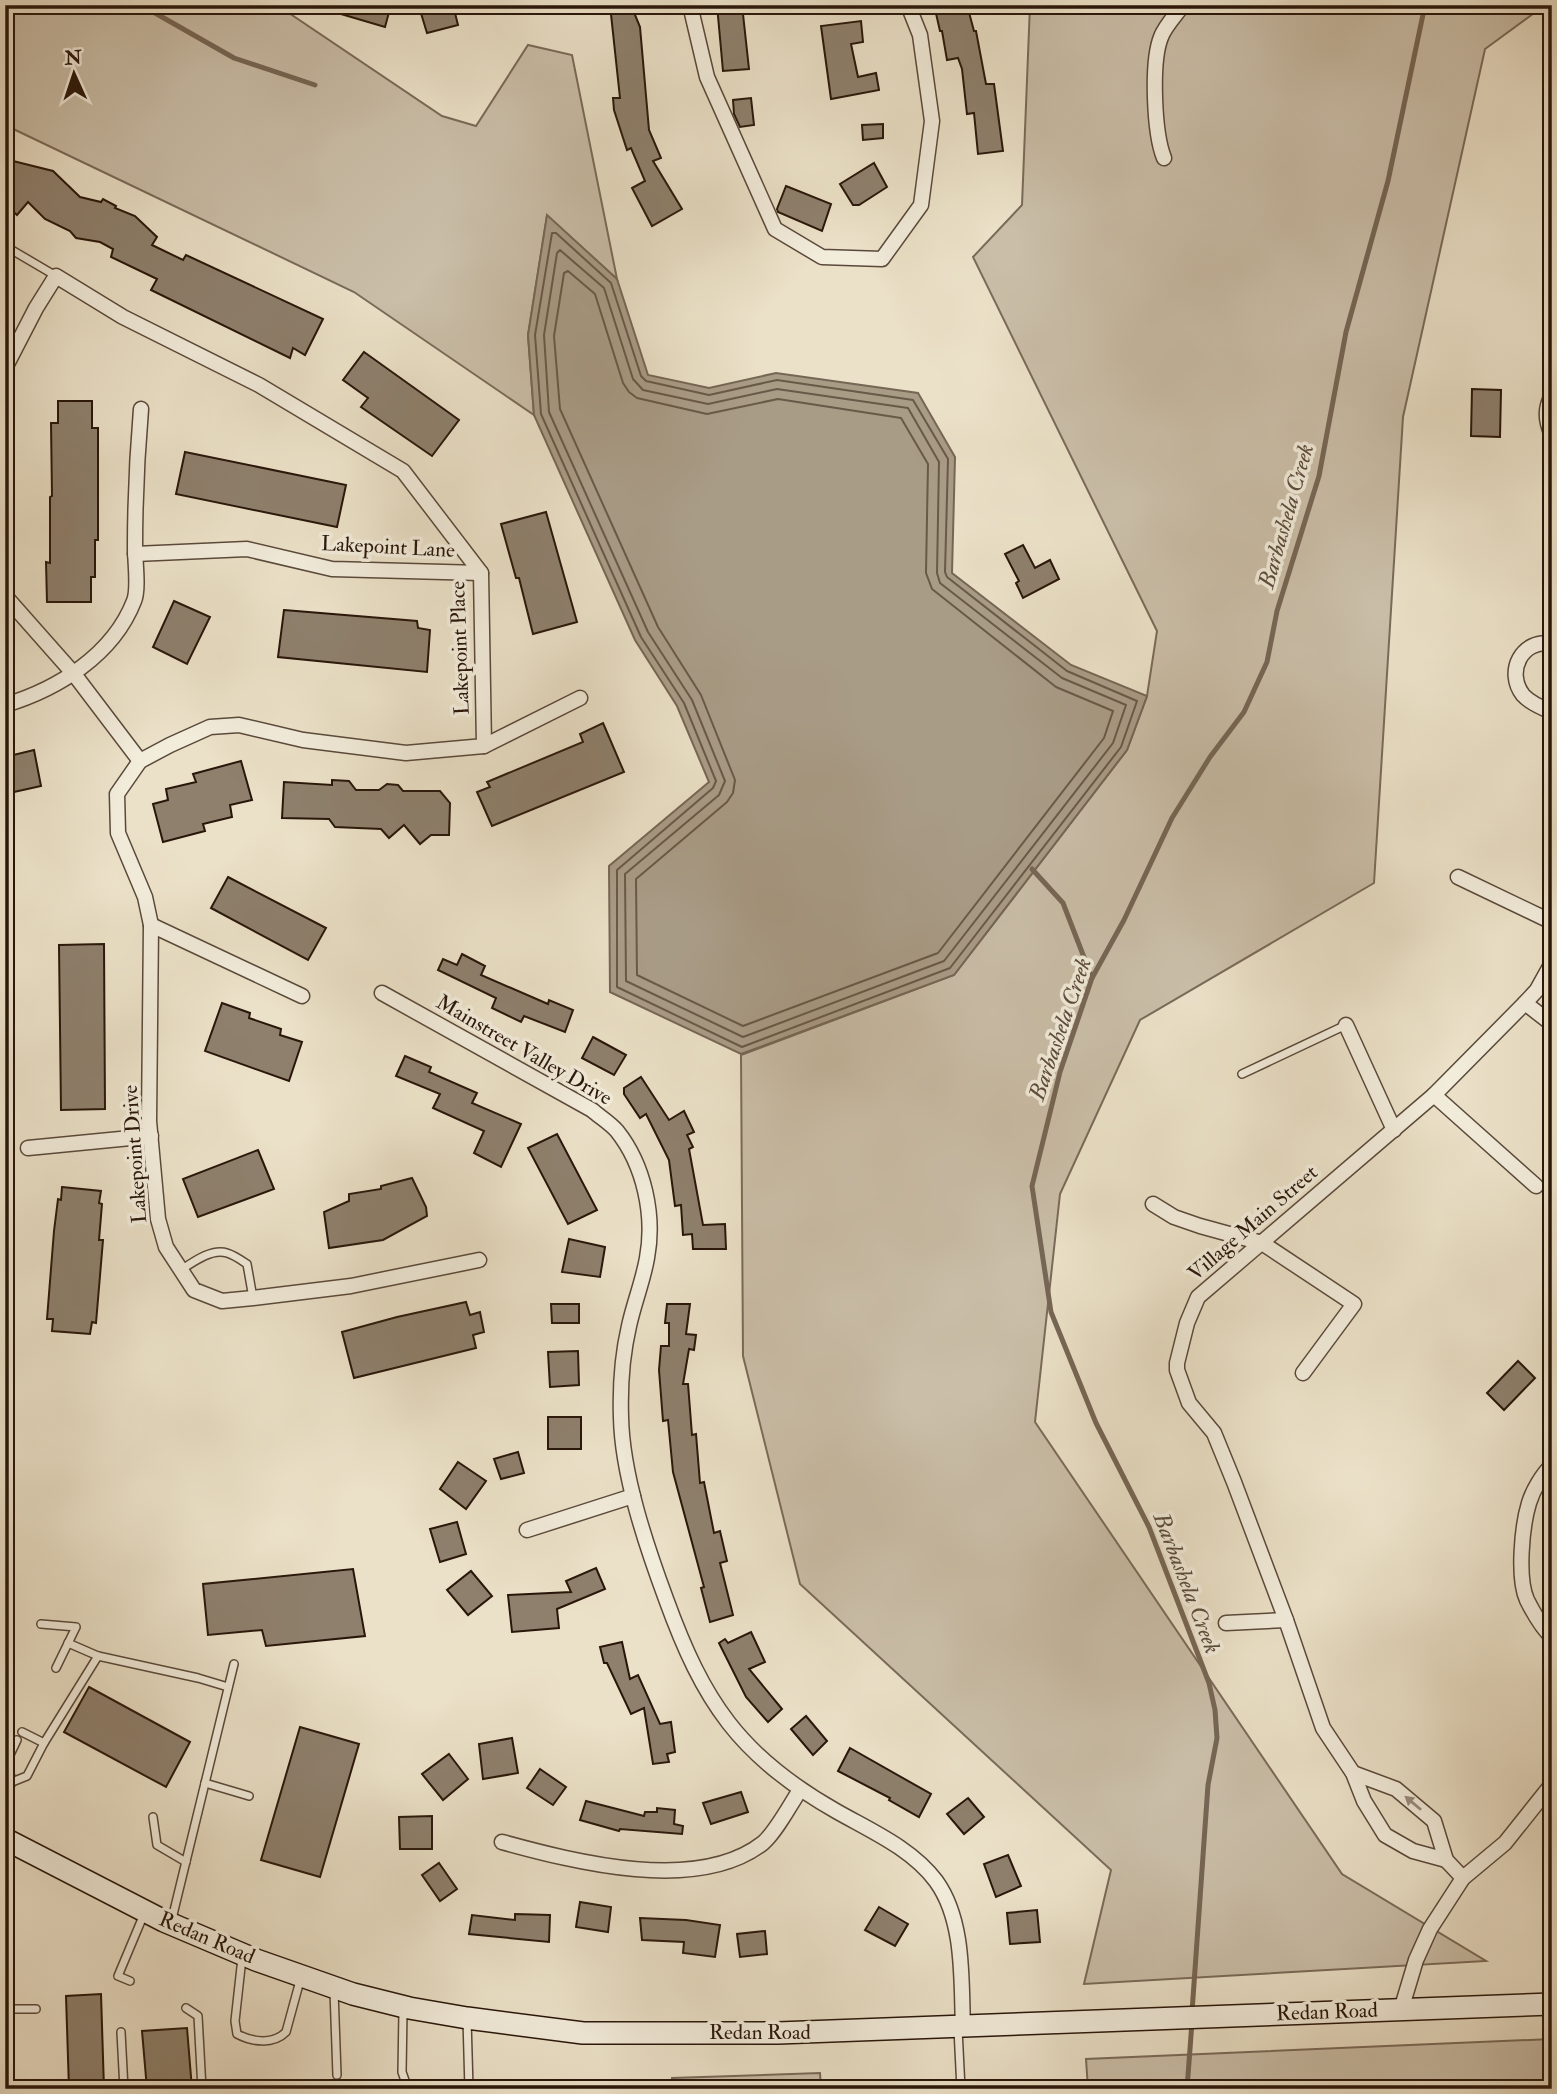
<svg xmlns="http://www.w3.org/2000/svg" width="1557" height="2094" font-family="'IM FELL Double Pica',serif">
<rect width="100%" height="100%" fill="#ebe1c8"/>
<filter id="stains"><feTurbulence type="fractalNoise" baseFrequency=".00286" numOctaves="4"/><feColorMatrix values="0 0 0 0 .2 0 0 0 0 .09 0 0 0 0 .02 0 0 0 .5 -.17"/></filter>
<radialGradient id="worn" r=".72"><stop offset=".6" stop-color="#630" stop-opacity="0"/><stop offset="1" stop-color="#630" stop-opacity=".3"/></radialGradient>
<!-- green -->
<g fill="#cabea8" stroke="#7a6a59" stroke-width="2">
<path d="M5,5H277L442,116L476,126L528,45L572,55L617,279L547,216L528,335L534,415L354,292L5,125Z"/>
<path d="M1030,5H1545L1485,49L1403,417L1374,883L1140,1020L1060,1194L1035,1422L1342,1874L1486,1961L1084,1984L1111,1870L800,1584L743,1356L741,1055L954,975L1127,750L1147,696L1157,631L973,257L1022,205Z"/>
<path d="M1552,2039V2089H1088L1086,2059Z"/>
<path d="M820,2073L821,2089H672V2078Z"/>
</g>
<!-- water -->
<path fill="#a99c87" stroke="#766655" stroke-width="2" d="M547,215L617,279L648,375L709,388L776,373L918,393L955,457L952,573L1071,665L1147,696L1127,750L954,975L741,1054L610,992L609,866L709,782L677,706L635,640L534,415L528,335Z"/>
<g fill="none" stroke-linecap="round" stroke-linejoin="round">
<!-- shore -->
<g stroke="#695948" stroke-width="2">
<path d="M552,233H556L611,283L641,376L646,381L709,395L777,380L913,400L948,459L945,572L947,577L1067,671L1137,701L1121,747L950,968L742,1047L617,987V870L713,788L716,781L684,703L641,637L541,414L535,335Z"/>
<path d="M560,250L604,288L633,379L643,390L708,404L777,389L908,408L939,462L937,573L940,583L1062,678L1126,705L1113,743L944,961L743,1037L626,981L625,874L719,795L725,781L692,700L648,632L549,412L544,335L557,253Z"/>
<path d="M568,271L595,294L623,383L629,392L637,398L707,414L778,399L901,418L928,464L926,573L932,589L1056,687L1113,711L1104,738L938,953L743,1026L637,975L636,879L727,802L733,793L735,780L701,695L658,627L560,409L554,336L564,273Z"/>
</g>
<!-- stream -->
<g stroke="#766655" stroke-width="5">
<path d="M141,5L234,58L315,85"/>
<path d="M1032,869L1063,903L1092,978"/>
<path d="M1192,2012L1208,1785L1217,1738L1215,1710L1209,1683L1149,1527L1096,1423L1051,1312L1032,1186L1060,1072L1092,978L1124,920L1172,818L1210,757L1244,712L1267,662L1277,611L1319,476L1346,332L1388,181L1425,5"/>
<path d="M1187,2089L1192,2022"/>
</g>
</g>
<!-- building -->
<g fill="#8e806d" stroke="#29160a" stroke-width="2">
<path d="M325,5H391L385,27L324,9Z"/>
<path d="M438,5H453L458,25L427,33L420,10Z"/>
<path d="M610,5H631L640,27L649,130L661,158L653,161L682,209L652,226L632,188L645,181L631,148L627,150L614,110L613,98H620Z"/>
<path d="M717,5H742L749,69L723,71Z"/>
<path d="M941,5H967L974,31H976L986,84H994L1003,151L978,154L974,113L967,114L962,69L958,58L947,60L942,31H940L935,9L942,8Z"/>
<path d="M861,21L863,42L851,44L858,77L876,73L879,90L831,99L821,26Z"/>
<path d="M751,98L754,125L740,127L734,114L733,100Z"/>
<path d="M883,124V138L863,140L862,125Z"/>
<path d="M5,159L53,171L80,197L101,202L103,199L116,206L115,208L135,216L157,237L152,245L183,260L186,255L323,319L305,355L293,348L290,358L151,290L157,279L111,257L113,249L100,242L76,238L70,231L45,219L28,202L17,215L5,204Z"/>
<path d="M874,163L887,187L859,205H853L840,184Z"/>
<path d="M786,186L831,204L822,231L778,212L777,209Z"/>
<path d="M364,352L459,420L432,456L361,407L368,398L343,380Z"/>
<path d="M1472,389L1501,390L1500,437L1471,436Z"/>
<path d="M58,401H92V428H98V540H95V577H91V602H47L46,562L50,563V497L52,496L51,423H58Z"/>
<path d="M185,452L346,485L337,527L176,494Z"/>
<path d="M546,512L577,622L533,634L519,578H516L501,524Z"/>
<path d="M1023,545L1035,568L1050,560L1059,579L1023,598L1016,583L1019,581L1005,554Z"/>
<path d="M174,601L210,617L187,664L153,647Z"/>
<path d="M284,610L417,621L418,628L430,630L427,672L278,657Z"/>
<path d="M603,723L624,772L492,826L477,792L490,787L487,782L583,742L580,734Z"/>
<path d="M34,750L41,786L5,794V757Z"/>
<path d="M241,761L252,800L230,805L232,817L203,824L205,831L163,842L153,804L168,800L166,789L196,782L193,774Z"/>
<path d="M332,780L349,781L356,790H379L387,784L398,785L403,791H440L450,803L449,835H431L420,844L404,825L389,838L381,829L335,827L329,819L282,818L284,782L332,785Z"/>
<path d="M228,877L326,928L308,960L211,908Z"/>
<path d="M104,944L105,1109L61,1110L59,945Z"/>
<path d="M462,954L485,966L481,975L548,1004L549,1000L573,1010L565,1032L524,1016L521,1022L492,1008L496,998L438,970L443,959L457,965Z"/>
<path d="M222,1003L250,1013L249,1018L281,1029L280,1035L302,1042L289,1081L205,1051Z"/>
<path d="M593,1037L626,1055L614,1075L582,1058Z"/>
<path d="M405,1056L431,1067L429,1072L477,1093L472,1103L521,1124L501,1167L474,1153L484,1131L433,1108L440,1094L396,1076Z"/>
<path d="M641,1077L669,1120L684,1111L694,1132L687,1135L693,1147L689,1149L703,1225L725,1224L726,1249H693L692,1234L683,1235L681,1205L675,1206L669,1160L646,1114L640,1118L624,1094V1088Z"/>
<path d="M557,1134L597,1210L568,1224L528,1148Z"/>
<path d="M258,1150L274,1189L198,1217L183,1179Z"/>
<path d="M412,1178L426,1207L427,1216L383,1240L329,1248L324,1212L349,1201V1194L381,1189V1186Z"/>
<path d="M62,1187L101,1191L99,1203L102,1204L99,1240H103L96,1323L92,1322L90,1334L52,1331L53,1319H47L54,1231L58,1199L61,1200Z"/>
<path d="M569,1239L605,1247L600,1277L562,1272Z"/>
<path d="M466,1302L470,1315L480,1312L484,1332L473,1335L476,1348L354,1378L342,1332L397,1317Z"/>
<path d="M551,1304H579V1323H552Z"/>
<path d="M667,1304H690L686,1334L696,1335L694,1350L689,1349L683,1384H688L692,1435L696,1434L700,1483L704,1482L714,1533L720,1531L727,1561L720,1563L733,1615L710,1622L701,1588L704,1587L673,1472L668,1420L663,1421L659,1370L661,1346H669V1323H665Z"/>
<path d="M578,1351L579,1385L550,1387L548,1352Z"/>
<path d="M1518,1361L1535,1378L1504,1410L1487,1393Z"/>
<rect x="548" y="1417" width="33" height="32"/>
<path d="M518,1452L524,1473L501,1479L494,1459Z"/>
<path d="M458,1462L486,1481L466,1509L440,1489Z"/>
<path d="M457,1522L466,1554L440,1562L430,1529Z"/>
<path d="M596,1568L605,1589L557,1609L559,1628L512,1632L508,1595L571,1592L566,1581Z"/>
<path d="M353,1569L365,1636L266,1646L262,1630L208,1635L203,1584Z"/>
<path d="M471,1571L492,1596L468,1615L447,1590Z"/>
<path d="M751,1632L765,1662L749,1669L782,1709L768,1722L746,1697L719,1643L725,1639L728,1643Z"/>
<path d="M622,1642L630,1679L638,1675L660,1724L671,1722L675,1752L667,1754L669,1762L653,1764L644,1708L631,1714L607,1663H604L600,1647Z"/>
<path d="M89,1687L190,1742L166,1787L64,1732Z"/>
<path d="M806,1716L827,1741L813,1755L791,1729Z"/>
<path d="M300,1727L359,1744L320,1877L261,1860Z"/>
<path d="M512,1738L518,1773L483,1779L479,1744Z"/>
<path d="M850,1748L931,1794L919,1817L889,1800L890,1798L838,1771Z"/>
<path d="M449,1754L468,1779L443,1800L422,1774Z"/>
<path d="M540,1769L566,1787L553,1805L527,1788Z"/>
<path d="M741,1792L748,1812L711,1824L703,1803Z"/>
<path d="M968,1798L984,1817L964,1834L947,1814Z"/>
<path d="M586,1801L644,1816L645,1812H657V1808L675,1810L674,1824L683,1826L682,1834L620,1829L619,1831L580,1820Z"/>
<path d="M432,1816V1849H400L399,1817Z"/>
<path d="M1008,1855L1021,1886L996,1897L984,1864Z"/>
<path d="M439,1863L457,1889L440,1901L422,1875Z"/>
<path d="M580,1902L611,1907L608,1932L576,1927Z"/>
<path d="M879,1907L908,1924L895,1946L865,1930Z"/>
<path d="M1037,1910L1040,1942L1010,1944L1007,1913Z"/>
<path d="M515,1914L550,1915L549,1942L469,1934L472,1915L515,1920Z"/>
<path d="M640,1918L686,1920L720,1925L715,1957L683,1953L684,1942L642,1940Z"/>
<path d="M765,1931L767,1954L740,1957L737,1934Z"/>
<path d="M101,1994L104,2089H69L66,1996Z"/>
<path d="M187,2028L192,2089H147L142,2031Z"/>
</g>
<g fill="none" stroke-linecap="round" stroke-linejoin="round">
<defs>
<g id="lane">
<path d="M5,246L56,276"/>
<path d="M1242,1074L1346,1025"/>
<path d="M181,1270C193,1262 212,1248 227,1253C234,1255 241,1260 247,1264L253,1298"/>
<path d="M41,1624L76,1627L56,1668"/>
<path d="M68,1643L98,1656"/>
<path d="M44,1743L98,1656L198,1678L228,1687"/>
<path d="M12,1782L7,1761L17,1740"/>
<path d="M205,1783L249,1796"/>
<path d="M5,1798L12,1782L27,1776L44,1743L22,1732"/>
<path d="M153,1817L157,1845L186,1862"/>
<path d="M171,1923L234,1664"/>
<path d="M242,1958L235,2021L237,2034C252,2042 273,2045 286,2032L301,1977"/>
<path d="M130,1981L118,1976L144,1914"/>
<path d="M334,1991L337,2075"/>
<path d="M186,2008L198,2016L202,2089"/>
<path d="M5,2009H36"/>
<path d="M403,2011L402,2072L408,2089"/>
<path d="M467,2019L469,2089"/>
<path d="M958,2029L961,2089"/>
<path d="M121,2032L124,2089"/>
</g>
<g id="street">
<path d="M690,5L707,77L775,229L822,257L882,259L921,205L932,121L920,35L908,5"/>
<path d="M1164,158C1154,133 1151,62 1161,37C1165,26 1176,15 1183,5"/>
<path d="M5,368L36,308L56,276L123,317L259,385L403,471L481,573L484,746L406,753L303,740L239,725L210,727L170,745L140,761L117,794L118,833L145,897L151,925L149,1121L158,1219L166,1247L194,1290L222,1301L253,1298L351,1286L479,1260"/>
<path d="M1552,396C1544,409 1546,422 1552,435"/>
<path d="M135,554L247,549L332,569L481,573"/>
<path d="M5,596L74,674L140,761"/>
<path d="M1552,644C1522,638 1505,672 1523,695C1530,703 1542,708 1552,712"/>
<path d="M5,705C58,689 113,655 134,601C139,589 135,562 135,548C135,501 137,456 141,409"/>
<path d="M484,746L580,698"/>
<path d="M1458,877L1552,922"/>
<path d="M151,925L302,996"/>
<path d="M382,993L592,1110C600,1117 610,1123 617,1131C644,1165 655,1215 647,1258C643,1281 634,1303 629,1326C622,1356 620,1386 621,1417C622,1474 646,1545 666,1599C703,1701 739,1756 836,1811C871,1831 911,1848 936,1881C965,1921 961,1981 963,2028"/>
<path d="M1525,1003L1552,1024"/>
<path d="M1346,1025L1394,1130"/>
<path d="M1434,1095L1536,1186"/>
<path d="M28,1148L151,1136"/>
<path d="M1153,1204L1174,1217L1200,1226L1262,1243L1354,1304L1303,1373"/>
<path d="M1552,1465C1542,1475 1533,1490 1529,1503C1522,1526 1517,1578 1527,1600C1533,1612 1542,1628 1552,1637"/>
<path d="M527,1530L633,1496"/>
<path d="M1226,1623L1286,1620"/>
<path d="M1353,1773L1396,1789L1434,1821L1446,1860L1463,1878"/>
<path d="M502,1842C575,1862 698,1894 763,1843C776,1832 790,1805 800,1790"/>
<path d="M1446,1860L1413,1851L1385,1835L1364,1801L1353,1773L1323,1728L1286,1620L1234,1482L1214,1433L1189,1403L1177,1370V1363L1187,1323L1198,1297L1434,1095L1525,1003L1537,990L1552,963"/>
<path d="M1401,2010L1416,1960L1430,1929L1463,1878L1505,1843L1552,1784"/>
</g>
<path id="secondary" d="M5,1839L164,1921L256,1960L353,1994L409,2008L467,2018L583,2033H778L1552,2004"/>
</defs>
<!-- lane casing -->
<use href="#lane" stroke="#5a493a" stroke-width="10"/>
<!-- street casing -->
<use href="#street" stroke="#5a493a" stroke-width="17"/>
<!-- secondary casing -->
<use href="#secondary" stroke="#29160a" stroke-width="24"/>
<!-- lane -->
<use href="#lane" stroke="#f2ecdb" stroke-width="7"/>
<!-- street -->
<use href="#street" stroke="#f2ecdb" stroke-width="14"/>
<!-- secondary -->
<use href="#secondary" stroke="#f2ecdb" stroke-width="21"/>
</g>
<!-- one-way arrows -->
<defs><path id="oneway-solid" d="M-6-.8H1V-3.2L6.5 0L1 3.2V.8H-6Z" transform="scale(1.75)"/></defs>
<use fill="#988c7d" href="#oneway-solid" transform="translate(1413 1803) rotate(-140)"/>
<g text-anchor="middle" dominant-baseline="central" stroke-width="7" stroke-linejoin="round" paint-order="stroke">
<!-- street labels -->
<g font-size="21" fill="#29160a" stroke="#f2ecdb">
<text transform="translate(388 547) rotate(3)">Lakepoint Lane</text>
<text transform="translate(460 648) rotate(-92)">Lakepoint Place</text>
<text transform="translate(524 1050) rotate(30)">Mainstreet Valley Drive</text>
<text transform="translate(135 1154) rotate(-94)">Lakepoint Drive</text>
<text transform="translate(1253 1223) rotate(-41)">Village Main Street</text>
<text transform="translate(207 1938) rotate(23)">Redan Road</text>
<text transform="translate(1327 2012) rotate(-2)">Redan Road</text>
<text x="760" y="2032">Redan Road</text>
</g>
<!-- water labels -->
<g font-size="23" font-style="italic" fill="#5c4c3c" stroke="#f2ecdb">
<text transform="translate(1286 516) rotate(-74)">Barbashela Creek</text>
<text transform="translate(1060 1029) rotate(-71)">Barbashela Creek</text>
<text transform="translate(1187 1583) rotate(69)">Barbashela Creek</text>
</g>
</g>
<!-- margin -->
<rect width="1557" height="2094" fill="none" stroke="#ebe1c8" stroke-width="28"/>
<rect x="7" y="7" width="1543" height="2080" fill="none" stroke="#29160a" stroke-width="3.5"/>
<rect x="14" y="14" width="1529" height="2066" fill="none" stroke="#29160a" stroke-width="2"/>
<!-- north arrow -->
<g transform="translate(74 74) rotate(357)" stroke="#f2ecdb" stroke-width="5" paint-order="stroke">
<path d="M0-5L12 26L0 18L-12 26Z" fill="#29160a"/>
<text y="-10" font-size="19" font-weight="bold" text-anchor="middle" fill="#29160a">N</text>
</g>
<rect width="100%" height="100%" filter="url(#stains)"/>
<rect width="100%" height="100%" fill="url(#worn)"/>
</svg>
